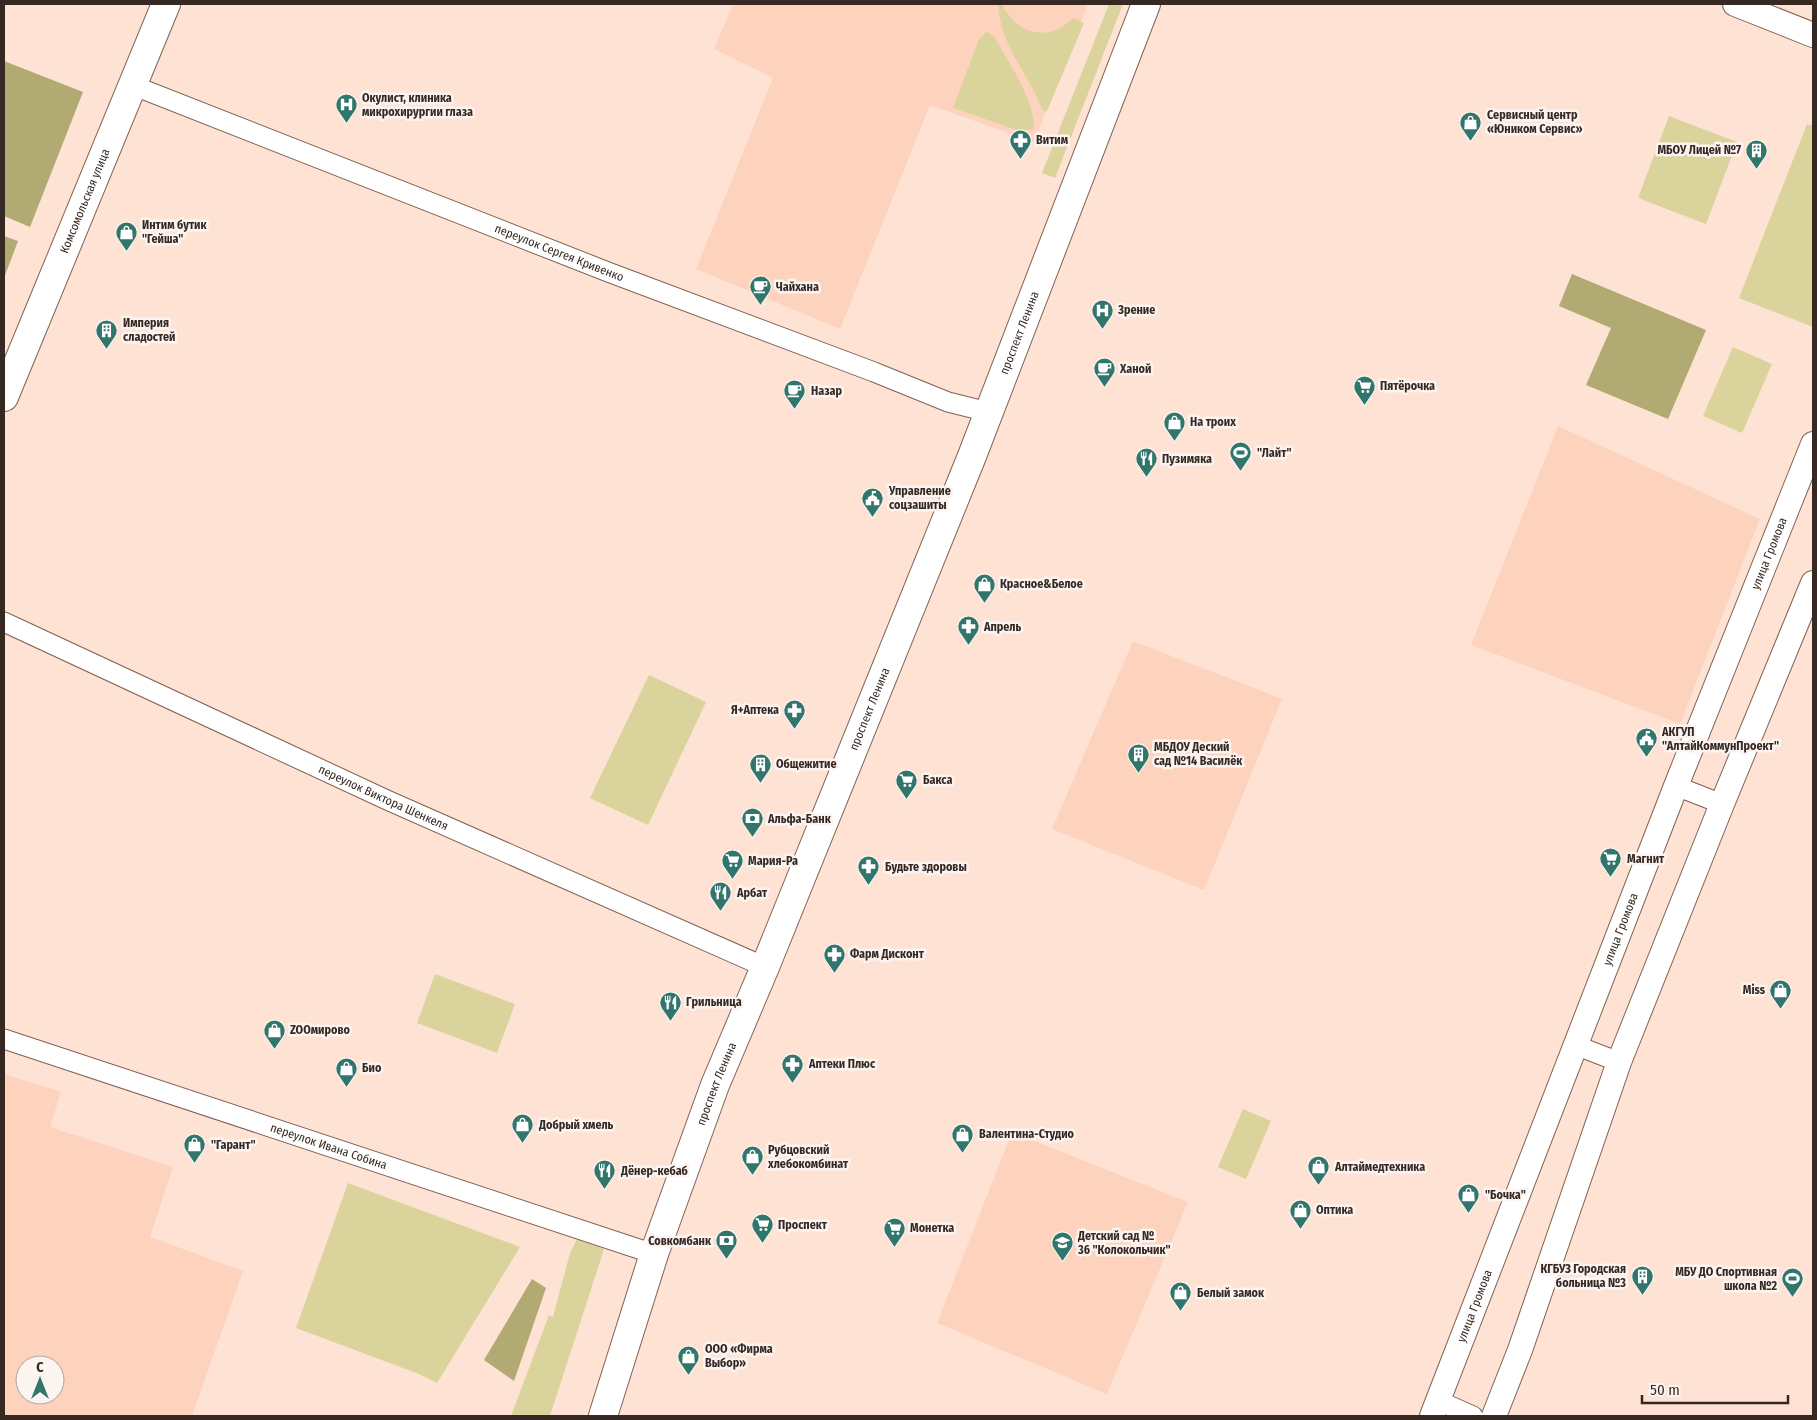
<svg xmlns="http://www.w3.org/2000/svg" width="1817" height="1420" font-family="'Fira Sans Condensed',sans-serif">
<rect width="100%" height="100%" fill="#fee2d4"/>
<!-- built -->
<g fill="#fdd3bd" fill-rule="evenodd">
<path d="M733,4H1088L1034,142L930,105L840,329L696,269L773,78L714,49Z"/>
<path d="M1558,426L1760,519L1680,724L1471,645Z"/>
<path d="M1133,641L1282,699L1204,890L1052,829Z"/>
<path d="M4,1074L61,1092L50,1127L173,1167L150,1237L243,1271L192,1416H4ZM25,1365H55V1395H25Z"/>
<path d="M1012,1132L1188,1202L1107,1394L937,1323Z"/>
</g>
<!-- green -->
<g fill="#dad39c">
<path d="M998,4H1002C1016,35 1049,43 1073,18L1084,23L1047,111H1043C1027,69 1002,52 998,4Z"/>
<path d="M1109,4H1123L1055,178L1042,173Z"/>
<path d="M986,32L994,36C1008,62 1035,100 1034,129L1020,131L953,108L979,39Z"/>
<path d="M1669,116L1737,142L1706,224L1638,198Z"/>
<path d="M1807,124L1813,126V327L1739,298Z"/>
<path d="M1733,347L1772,364L1742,433L1703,416Z"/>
<path d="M649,675L706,702L648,825L590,798Z"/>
<path d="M435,974L515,1004L497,1053L417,1023Z"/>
<path d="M1243,1109L1271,1121L1246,1179L1218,1167Z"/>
<path d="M348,1183L520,1247L437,1383L419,1374L296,1328Z"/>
<path d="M577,1239L604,1249L550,1416H511L549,1315L553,1317L570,1253Z"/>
</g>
<!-- forest -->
<g fill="#b1aa73">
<path d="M4,61L83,92L30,227L4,216Z"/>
<path d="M4,236L18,241L4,278Z"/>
<path d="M1572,274L1706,330L1668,419L1586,385L1611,328L1559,306Z"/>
<path d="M532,1279L546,1288L514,1381L484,1360Z"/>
</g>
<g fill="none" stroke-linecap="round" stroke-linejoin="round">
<defs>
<g id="minor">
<path id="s1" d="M132,85L608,272L874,372L948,402L988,412"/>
<path id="s2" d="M4,622L387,800L765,967"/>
<path d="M1676,786L1722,804"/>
<path id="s3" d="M4,1039L654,1254"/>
<path d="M1575,1045L1619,1062"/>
<path d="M1439,1401L1473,1416"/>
</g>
<g id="tertiary">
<path d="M1735,4L1813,35"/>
<path id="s4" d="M1432,1416L1676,786L1813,444"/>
<path d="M1494,1416L1520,1350L1619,1062L1722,804L1813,583"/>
</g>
<g id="secondary">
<path id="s5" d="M4,397L166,4"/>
<path id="s6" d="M603,1416L654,1254L715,1085L765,967L972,456L1146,4"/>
</g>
</defs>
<!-- minor casing -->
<use href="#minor" stroke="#806252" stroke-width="21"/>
<!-- tertiary casing -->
<use href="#tertiary" stroke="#806252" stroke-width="26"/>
<!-- secondary casing -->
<use href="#secondary" stroke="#806252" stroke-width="30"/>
<!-- minor -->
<use href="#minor" stroke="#fff" stroke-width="19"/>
<!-- tertiary -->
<use href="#tertiary" stroke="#fff" stroke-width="24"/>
<!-- secondary -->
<use href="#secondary" stroke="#fff" stroke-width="28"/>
</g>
<!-- icons -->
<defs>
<symbol id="hospital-pin" viewBox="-11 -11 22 30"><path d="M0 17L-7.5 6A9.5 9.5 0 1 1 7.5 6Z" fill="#30766c" stroke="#fcf4f1"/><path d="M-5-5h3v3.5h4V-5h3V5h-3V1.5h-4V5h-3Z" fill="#fff"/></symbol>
<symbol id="shop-pin" viewBox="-11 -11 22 30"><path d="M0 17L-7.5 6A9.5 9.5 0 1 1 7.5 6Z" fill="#30766c" stroke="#fcf4f1"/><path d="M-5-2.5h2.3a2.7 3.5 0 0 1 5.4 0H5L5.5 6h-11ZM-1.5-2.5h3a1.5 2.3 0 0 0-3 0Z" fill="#fff"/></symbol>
<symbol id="pharmacy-pin" viewBox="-11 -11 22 30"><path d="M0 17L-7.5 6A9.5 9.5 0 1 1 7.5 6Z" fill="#30766c" stroke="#fcf4f1"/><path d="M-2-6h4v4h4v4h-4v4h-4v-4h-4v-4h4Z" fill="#fff"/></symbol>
<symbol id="building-pin" viewBox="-11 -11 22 30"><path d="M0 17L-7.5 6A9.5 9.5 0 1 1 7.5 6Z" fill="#30766c" stroke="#fcf4f1"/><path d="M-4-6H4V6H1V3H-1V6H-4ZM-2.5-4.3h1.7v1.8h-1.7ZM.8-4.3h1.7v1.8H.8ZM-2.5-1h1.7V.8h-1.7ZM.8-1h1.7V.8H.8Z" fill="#fff"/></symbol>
<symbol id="cafe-pin" viewBox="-11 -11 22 30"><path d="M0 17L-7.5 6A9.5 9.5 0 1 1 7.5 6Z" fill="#30766c" stroke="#fcf4f1"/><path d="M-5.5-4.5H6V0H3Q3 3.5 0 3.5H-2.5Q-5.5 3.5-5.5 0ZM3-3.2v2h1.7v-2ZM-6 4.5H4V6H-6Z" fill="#fff"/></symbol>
<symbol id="supermarket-pin" viewBox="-11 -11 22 30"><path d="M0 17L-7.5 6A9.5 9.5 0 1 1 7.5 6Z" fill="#30766c" stroke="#fcf4f1"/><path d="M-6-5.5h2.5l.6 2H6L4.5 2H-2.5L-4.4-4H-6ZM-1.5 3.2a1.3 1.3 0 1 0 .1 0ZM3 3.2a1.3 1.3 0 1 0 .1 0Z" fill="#fff"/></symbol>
<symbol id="stadium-pin" viewBox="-11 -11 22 30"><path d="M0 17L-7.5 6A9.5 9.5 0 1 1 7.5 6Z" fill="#30766c" stroke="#fcf4f1"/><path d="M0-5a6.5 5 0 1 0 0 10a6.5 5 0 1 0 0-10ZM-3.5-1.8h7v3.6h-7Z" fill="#fff"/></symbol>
<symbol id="restaurant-pin" viewBox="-11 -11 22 30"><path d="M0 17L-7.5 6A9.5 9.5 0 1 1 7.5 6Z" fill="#30766c" stroke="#fcf4f1"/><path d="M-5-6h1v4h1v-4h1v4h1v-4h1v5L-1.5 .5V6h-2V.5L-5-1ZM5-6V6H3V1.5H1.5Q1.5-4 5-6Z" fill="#fff"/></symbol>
<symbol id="civic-pin" viewBox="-11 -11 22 30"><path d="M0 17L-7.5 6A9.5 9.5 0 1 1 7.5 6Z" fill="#30766c" stroke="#fcf4f1"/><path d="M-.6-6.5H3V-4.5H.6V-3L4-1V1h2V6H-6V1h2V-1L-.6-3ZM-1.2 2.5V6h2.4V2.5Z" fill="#fff"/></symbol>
<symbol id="bank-pin" viewBox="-11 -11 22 30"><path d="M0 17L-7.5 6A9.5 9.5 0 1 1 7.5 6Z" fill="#30766c" stroke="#fcf4f1"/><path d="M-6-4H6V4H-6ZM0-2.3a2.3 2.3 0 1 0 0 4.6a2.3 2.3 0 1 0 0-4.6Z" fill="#fff"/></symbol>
<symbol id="school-pin" viewBox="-11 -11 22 30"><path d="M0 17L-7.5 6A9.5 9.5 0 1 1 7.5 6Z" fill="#30766c" stroke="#fcf4f1"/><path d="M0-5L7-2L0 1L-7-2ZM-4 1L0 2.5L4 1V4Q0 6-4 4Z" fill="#fff"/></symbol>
</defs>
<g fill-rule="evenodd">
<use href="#hospital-pin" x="334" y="92" width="25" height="34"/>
<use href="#shop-pin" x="1458" y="110" width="25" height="34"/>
<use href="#pharmacy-pin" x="1008" y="128" width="25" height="34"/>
<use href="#building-pin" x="1744" y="138" width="25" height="34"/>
<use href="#shop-pin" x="114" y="220" width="25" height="34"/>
<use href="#cafe-pin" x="748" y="274" width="25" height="34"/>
<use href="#hospital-pin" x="1090" y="298" width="25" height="34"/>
<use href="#building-pin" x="94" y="318" width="25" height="34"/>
<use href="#cafe-pin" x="1092" y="356" width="25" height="34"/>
<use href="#supermarket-pin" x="1352" y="374" width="25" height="34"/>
<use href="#cafe-pin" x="782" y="378" width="25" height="34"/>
<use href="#shop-pin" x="1162" y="410" width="25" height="34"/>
<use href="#stadium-pin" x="1228" y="440" width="25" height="34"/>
<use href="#restaurant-pin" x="1134" y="446" width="25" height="34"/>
<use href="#civic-pin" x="860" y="486" width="25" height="34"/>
<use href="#shop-pin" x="972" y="572" width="25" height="34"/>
<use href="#pharmacy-pin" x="956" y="614" width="25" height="34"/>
<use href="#pharmacy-pin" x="782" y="698" width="25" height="34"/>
<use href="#civic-pin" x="1634" y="726" width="25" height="34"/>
<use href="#building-pin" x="1126" y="742" width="25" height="34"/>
<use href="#building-pin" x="748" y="752" width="25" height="34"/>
<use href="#supermarket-pin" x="894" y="768" width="25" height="34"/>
<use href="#bank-pin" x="740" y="806" width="25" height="34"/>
<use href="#supermarket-pin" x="1598" y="846" width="25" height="34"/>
<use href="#supermarket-pin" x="720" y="848" width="25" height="34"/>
<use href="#pharmacy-pin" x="856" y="854" width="25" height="34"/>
<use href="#restaurant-pin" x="708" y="880" width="25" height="34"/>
<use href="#pharmacy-pin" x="822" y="942" width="25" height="34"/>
<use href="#shop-pin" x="1768" y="978" width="25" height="34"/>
<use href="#restaurant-pin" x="658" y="990" width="25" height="34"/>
<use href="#shop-pin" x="262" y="1018" width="25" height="34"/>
<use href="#pharmacy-pin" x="780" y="1052" width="25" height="34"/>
<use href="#shop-pin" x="334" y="1056" width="25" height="34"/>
<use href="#shop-pin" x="510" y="1112" width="25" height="34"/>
<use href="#shop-pin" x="950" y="1122" width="25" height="34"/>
<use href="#shop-pin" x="182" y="1132" width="25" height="34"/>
<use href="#shop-pin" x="740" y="1144" width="25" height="34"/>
<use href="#shop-pin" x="1306" y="1154" width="25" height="34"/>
<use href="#restaurant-pin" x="592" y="1158" width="25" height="34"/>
<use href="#shop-pin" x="1456" y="1182" width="25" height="34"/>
<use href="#shop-pin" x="1288" y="1198" width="25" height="34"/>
<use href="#supermarket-pin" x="750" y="1212" width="25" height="34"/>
<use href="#supermarket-pin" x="882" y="1216" width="25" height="34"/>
<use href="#bank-pin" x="714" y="1228" width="25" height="34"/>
<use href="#school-pin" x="1050" y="1230" width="25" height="34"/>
<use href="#building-pin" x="1630" y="1264" width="25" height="34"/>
<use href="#stadium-pin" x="1780" y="1266" width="25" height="34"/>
<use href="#shop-pin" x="1168" y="1280" width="25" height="34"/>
<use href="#shop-pin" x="676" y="1344" width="25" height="34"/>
</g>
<g text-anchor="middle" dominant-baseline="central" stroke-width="5" stroke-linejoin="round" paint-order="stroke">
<!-- poi labels -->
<g font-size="12" font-weight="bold" fill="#362923" stroke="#fcf4f1" text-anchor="start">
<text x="362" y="98">Окулист, клиника<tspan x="362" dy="14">микрохирургии глаза</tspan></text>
<text x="1487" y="115">Сервисный центр<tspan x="1487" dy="14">«Юником Сервис»</tspan></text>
<text x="1036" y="140">Витим</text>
<text x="1741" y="150" text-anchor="end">МБОУ Лицей №7</text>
<text x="142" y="225">Интим бутик<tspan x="142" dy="14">"Гейша"</tspan></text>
<text x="776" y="287">Чайхана</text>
<text x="1118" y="310">Зрение</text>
<text x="123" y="323">Империя<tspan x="123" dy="14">сладостей</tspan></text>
<text x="1120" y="369">Ханой</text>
<text x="1380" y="386">Пятёрочка</text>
<text x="811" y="391">Назар</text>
<text x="1190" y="422">На троих</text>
<text x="1257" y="453">"Лайт"</text>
<text x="1162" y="459">Пузимяка</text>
<text x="889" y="491">Управление<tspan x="889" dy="14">соцзашиты</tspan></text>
<text x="1000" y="584">Красное&amp;Белое</text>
<text x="984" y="627">Апрель</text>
<text x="779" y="710" text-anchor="end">Я+Аптека</text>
<text x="1662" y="732">АКГУП<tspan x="1662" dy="14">"АлтайКоммунПроект"</tspan></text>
<text x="1154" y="747">МБДОУ Деский<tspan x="1154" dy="14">сад №14 Василёк</tspan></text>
<text x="776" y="764">Общежитие</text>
<text x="923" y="780">Бакса</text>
<text x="768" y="819">Альфа-Банк</text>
<text x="1627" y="859">Магнит</text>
<text x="748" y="861">Мария-Ра</text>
<text x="885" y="867">Будьте здоровы</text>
<text x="737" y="893">Арбат</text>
<text x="850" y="954">Фарм Дисконт</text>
<text x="1765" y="990" text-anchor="end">Miss</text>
<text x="686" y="1002">Грильница</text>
<text x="290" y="1030">ZOOмирово</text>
<text x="809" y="1064">Аптеки Плюс</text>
<text x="362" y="1068">Био</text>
<text x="539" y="1125">Добрый хмель</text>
<text x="979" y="1134">Валентина-Студио</text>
<text x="211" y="1145">"Гарант"</text>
<text x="768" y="1150">Рубцовский<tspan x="768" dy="14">хлебокомбинат</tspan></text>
<text x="1335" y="1167">Алтаймедтехника</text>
<text x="621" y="1171">Дёнер-кебаб</text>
<text x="1485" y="1195">"Бочка"</text>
<text x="1316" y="1210">Оптика</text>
<text x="778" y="1225">Проспект</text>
<text x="910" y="1228">Монетка</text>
<text x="1078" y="1236">Детский сад №<tspan x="1078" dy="14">36 "Колокольчик"</tspan></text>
<text x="711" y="1241" text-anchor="end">Совкомбанк</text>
<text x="1626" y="1269" text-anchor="end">КГБУЗ Городская<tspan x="1626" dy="14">больница №3</tspan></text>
<text x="1777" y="1272" text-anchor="end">МБУ ДО Спортивная<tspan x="1777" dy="14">школа №2</tspan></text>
<text x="1197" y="1293">Белый замок</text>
<text x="705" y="1349">ООО «Фирма<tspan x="705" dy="14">Выбор»</tspan></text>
</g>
<!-- street labels -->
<g font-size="12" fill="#362923" stroke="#fcf4f1">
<text stroke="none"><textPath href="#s5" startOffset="212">Комсомольская улица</textPath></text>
<text stroke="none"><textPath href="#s1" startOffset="459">переулок Сергея Кривенко</textPath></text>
<text stroke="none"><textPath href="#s6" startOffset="1161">проспект Ленина</textPath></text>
<text stroke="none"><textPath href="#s4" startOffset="926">улица Громова</textPath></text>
<text stroke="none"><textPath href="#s6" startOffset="756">проспект Ленина</textPath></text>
<text stroke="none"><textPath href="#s2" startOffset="418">переулок Виктора Шенкеля</textPath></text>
<text stroke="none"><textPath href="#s4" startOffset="522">улица Громова</textPath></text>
<text stroke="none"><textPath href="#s6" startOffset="351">проспект Ленина</textPath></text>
<text stroke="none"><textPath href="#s3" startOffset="342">переулок Ивана Собина</textPath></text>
<text stroke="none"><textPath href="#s4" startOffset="118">улица Громова</textPath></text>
</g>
</g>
<!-- border -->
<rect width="1817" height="1420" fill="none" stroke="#362923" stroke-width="10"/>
<!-- north arrow -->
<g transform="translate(40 1380)"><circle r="24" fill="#fcf4f1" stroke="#ada39f"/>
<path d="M0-4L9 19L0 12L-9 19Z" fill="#30766c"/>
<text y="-8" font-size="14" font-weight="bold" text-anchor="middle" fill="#362923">С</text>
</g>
<!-- scale -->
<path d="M1642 1395v8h146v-8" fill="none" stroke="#362923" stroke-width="2.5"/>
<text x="1650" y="1395" font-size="15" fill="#362923" stroke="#fcf4f1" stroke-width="4" paint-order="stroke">50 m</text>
</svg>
